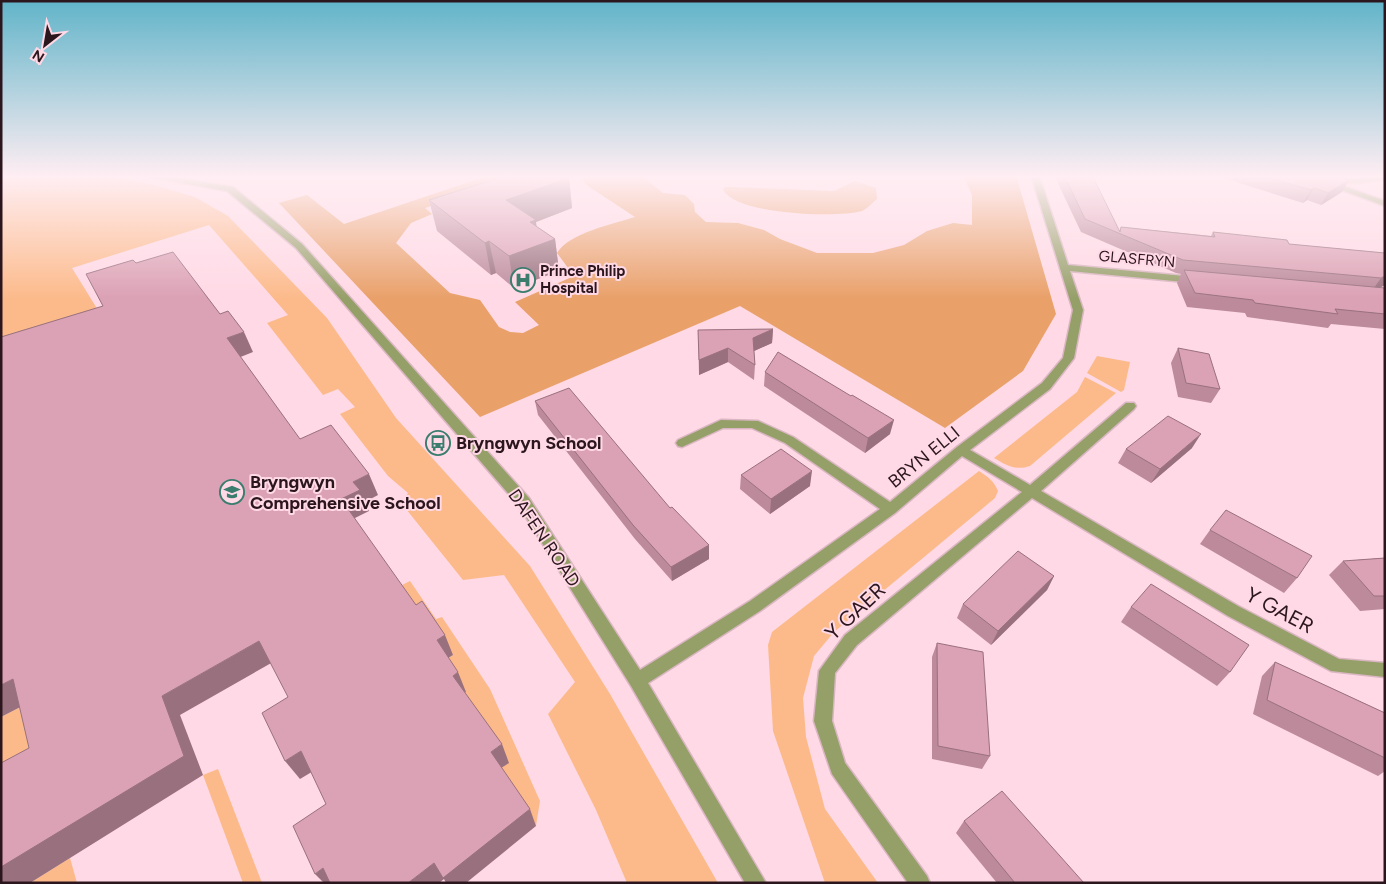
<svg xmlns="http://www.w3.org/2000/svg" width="1386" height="884" font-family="Figtree,sans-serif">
<rect width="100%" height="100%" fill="#ffd9e5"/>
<!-- green -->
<g fill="#fcba8a">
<path d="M1,175L108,176L154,185L195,197L228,216L327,318L396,418L530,566L610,694L718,883H627L596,810L548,714L575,682L504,575L463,580L402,504L408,493L388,476L340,414L355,407L338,389L323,395L267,323L288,315L209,225L72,268L109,328L1,363Z"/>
<path d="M1097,356L1130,362L1124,390L1121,392L1087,373Z"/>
<path d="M1085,377L1116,393L1030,466C1015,471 1006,465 994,458L1077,392Z"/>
<path d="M979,471C988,477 994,481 998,491L995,498L834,632L814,656L803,698L806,737L825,809L878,883H825L773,731L768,645L772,632Z"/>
<path d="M410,581L436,619L442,617L490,689L540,801L536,826L498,770L508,763L445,660L453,655L431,622L398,587Z"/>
<path d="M21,707L36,762L1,781V717Z"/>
<path d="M218,769L262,883H243L203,775Z"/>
<path d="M70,858L77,883H30Z"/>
</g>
<!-- forest -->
<g fill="#e9a069">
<path d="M490,175H524L425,208L432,214L411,223L396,243L450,293L480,300L499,327L510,332L523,333L539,325L515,302L574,276L557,253C569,233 613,224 635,217L588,186L583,181L586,175H641L663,193L685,195L694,204L695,212L706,222L738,223L764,230L780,239L817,253H873L904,245L927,231L953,223L972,225V195L963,175H1016L1056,314L1023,371L945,428L740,306L480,417L279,203L307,195L344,224Z"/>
<path d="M855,181L876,188L877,199C872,203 867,209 862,211C836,218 738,215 723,190L725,187H732L834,191Z"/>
</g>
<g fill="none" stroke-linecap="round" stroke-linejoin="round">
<defs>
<g id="minor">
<path d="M144,175H162L233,187L302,244L529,498L640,670L750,601L880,509L785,443L752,428H723L682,447L678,446L676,443L678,440L721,420L758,421L793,437L890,502L957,447L1042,383L1063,358L1073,310L1031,175H1039L1068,265L1195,277L1200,280L1195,283L1070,271L1083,310L1074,358L1050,389L970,450L1030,485L1126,403H1134L1136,406L1134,409L1041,491L1238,606L1339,659L1385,663V677L1331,671L1228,616L1032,498L857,645L835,673L832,721L845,763L927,876L930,883H908L832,774L814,721L819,671L845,635L1022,492L962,456L895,513L760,611L648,683L766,883H745L631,686L519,506L296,248L227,191L148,177Z"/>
<path d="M1301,175H1312L1330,181V178H1333L1357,179L1385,176V180L1357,183L1332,182L1385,201V206Z"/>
</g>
</defs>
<!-- minor casing -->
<use href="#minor" stroke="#d9b6c1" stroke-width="3"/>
<!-- minor -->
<use href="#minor" fill="#959f68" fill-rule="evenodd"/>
</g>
<!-- wall -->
<g fill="#bc8a9b">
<path d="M1054,175H1092L1119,232L1121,227L1211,236L1213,232L1289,244L1385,253V285L1379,288H1385V329L1331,324L1328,328L1247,317L1245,313L1187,307L1177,283L1181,274L1176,273L1081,232Z"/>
<path d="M1217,175H1346L1345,177L1340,176L1349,180L1342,192L1321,205L1307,200L1303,203L1217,176Z"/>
<path d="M569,178L572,208L536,222V226L555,239L559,271L514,288L496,273L491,275L437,231L429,200Z"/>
<path d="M773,329L772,343L754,351L755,365L754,380L728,362L699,375L698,330Z"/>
<path d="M1178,348L1220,389L1211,403L1178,397L1171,363Z"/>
<path d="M765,372L890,434L865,453L764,386Z"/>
<path d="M535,401L709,559L672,581L635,539L538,415Z"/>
<path d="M1192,448L1151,483L1118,463L1126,449Z"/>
<path d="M741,475L810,486L770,514L740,489Z"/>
<path d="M1210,530L1297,578L1284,593L1200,544Z"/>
<path d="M1385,558V609L1360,611L1329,575L1343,561Z"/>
<path d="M1054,576L1047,590L991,645L957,618L963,604Z"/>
<path d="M1131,607L1230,672L1217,686L1121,622Z"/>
<path d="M937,643L990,756L982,769L932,759V657Z"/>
<path d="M1275,662L1385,713V771L1378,776L1253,714L1262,676Z"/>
<path d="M964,821L1084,883H997L956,833Z"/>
</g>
<!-- shaded-wall -->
<g fill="#99717e">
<path d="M569,178L572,208L536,222L539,245L555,239L559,271L514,288L509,256L506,200Z"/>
<path d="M1349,180L1342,192L1321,205L1328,193Z"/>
<path d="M1314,188L1307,200L1303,203L1311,190Z"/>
<path d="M489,241L496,273L491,275L485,243Z"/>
<path d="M1385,276V285L1371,292L1381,278Z"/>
<path d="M773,329L772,343L752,352L753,338Z"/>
<path d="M244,332L253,352L238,358L227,338Z"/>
<path d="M728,348V362L699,375V360Z"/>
<path d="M894,420L890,434L865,453L868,438Z"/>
<path d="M1201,434L1192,448L1151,483L1160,469Z"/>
<path d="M812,471L810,486L770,514L771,499Z"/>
<path d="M369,474L378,495L365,502L369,511L351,520L341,499L353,482Z"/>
<path d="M709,545V559L672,581L671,567Z"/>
<path d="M1054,576L1047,590L991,645L998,631Z"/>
<path d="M445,635L453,655L445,660L437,640Z"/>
<path d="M259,641L273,662L180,715L203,775L30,883H1V867L162,696Z"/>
<path d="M458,672L466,692L461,695L453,676Z"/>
<path d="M13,679L36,699L1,717V685Z"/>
<path d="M502,744L509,763L498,770L491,752Z"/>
<path d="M301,751L315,770L300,779L285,761Z"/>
<path d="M530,809L536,826L466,883H446L444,879L439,883H408L434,863Z"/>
<path d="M323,868L337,883H324L315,874Z"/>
</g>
<!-- building -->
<g fill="#dba1b4" stroke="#99717e">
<path d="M508,175H568L569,178L506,200L536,220L530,222L555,239L509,256L489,241L485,243L429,200Z"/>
<path d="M1064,175H1092L1120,232L1121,227L1215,237L1213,232L1287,240L1289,244L1385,253V276L1381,278L1183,260L1085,219Z"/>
<path d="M1260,175H1336L1349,180L1328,193L1314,188L1311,190Z"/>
<path d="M173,252L220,314L228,311L244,332L227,338L300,439L331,425L369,474L353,482L360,490L341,499L416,605L422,601L445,635L437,640L458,672L453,676L502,744L491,752L530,809L443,878L434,863L408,883H330L323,868L315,874L293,826L326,804L301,751L285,761L262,713L288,697L259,641L162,696L184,756L1,867V763L29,748L13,679L1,685V337L103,306L86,274L133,260L136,263Z"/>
<path d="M1184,270L1385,288V314L1335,309L1338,314L1255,303L1253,300L1195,293Z"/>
<path d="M773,329L753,338L755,365L728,348L699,360L698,330Z"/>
<path d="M1178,348L1209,354L1220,389L1186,383Z"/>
<path d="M778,352L851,396L852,395L894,420L868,438L765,372Z"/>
<path d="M569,388L670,508L672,507L709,545L671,567L633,525L535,401Z"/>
<path d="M1168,416L1201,434L1160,469L1126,449Z"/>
<path d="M781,449L812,471L771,499L741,475Z"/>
<path d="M1226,510L1312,556L1297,578L1210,530Z"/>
<path d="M1018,551L1054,576L998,631L963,604Z"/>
<path d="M1385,558V596H1374L1343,561Z"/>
<path d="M1151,584L1249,645L1230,672L1131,607Z"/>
<path d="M937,643L983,652L990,756L938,746Z"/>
<path d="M1275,662L1385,713V758L1267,700Z"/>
<path d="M1002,791L1084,883H1015L964,821Z"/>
</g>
<!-- sky -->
<linearGradient id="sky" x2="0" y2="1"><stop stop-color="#61b4c9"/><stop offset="0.59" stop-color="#ffeef3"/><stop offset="1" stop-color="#ffeef3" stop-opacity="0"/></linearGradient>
<rect width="1386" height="299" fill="url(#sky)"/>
<!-- icons -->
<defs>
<symbol id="hospital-ring" viewBox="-11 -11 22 22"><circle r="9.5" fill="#ffd9e5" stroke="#3a7d6e" stroke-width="1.5"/><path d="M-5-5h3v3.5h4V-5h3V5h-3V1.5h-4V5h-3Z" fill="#3a7d6e"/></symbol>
<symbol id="bus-ring" viewBox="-11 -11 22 22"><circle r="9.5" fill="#ffd9e5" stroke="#3a7d6e" stroke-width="1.5"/><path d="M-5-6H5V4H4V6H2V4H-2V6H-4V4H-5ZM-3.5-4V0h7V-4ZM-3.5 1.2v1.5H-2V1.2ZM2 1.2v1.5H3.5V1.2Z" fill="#3a7d6e"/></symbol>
<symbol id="school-ring" viewBox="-11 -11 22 22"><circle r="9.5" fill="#ffd9e5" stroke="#3a7d6e" stroke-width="1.5"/><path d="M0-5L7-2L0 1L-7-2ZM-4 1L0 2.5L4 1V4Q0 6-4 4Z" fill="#3a7d6e"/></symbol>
</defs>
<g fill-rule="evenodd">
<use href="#hospital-ring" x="509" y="266" width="28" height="28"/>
<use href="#bus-ring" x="424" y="429" width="28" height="28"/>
<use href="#school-ring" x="218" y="478" width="28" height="28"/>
</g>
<g text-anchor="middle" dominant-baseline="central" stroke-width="4" stroke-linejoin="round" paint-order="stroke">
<!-- far-street labels -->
<g font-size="15" fill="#2c161e" stroke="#ffd9e5">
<text transform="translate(1137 259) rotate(5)">GLASFRYN</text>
</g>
<!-- far-poi labels -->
<g font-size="15" font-weight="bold" fill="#2c161e" stroke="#ffd9e5" text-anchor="start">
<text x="540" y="271">Prince Philip<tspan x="540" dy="17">Hospital</tspan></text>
</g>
<!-- poi labels -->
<g font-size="18" font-weight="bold" fill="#2c161e" stroke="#ffd9e5" text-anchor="start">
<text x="456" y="443">Bryngwyn School</text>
<text x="250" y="482">Bryngwyn<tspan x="250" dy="21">Comprehensive School</tspan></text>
</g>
<!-- street labels -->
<g font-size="18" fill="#2c161e" stroke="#ffd9e5">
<text transform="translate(924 457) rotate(-39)">BRYN ELLI</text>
<text transform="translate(544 538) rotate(56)">DAFEN ROAD</text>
</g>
<!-- near-street labels -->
<g font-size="21" fill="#2c161e" stroke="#ffd9e5">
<text transform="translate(1280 610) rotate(28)">Y GAER</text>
<text transform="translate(855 611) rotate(-43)">Y GAER</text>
</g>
</g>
<!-- border -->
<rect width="1386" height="884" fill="none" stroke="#2c161e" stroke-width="5"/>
<!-- north arrow -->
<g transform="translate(45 45) rotate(211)" stroke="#ffd9e5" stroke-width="4" paint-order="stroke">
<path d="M0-4L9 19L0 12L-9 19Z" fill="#2c161e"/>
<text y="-8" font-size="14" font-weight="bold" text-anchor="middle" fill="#2c161e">N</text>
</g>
</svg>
